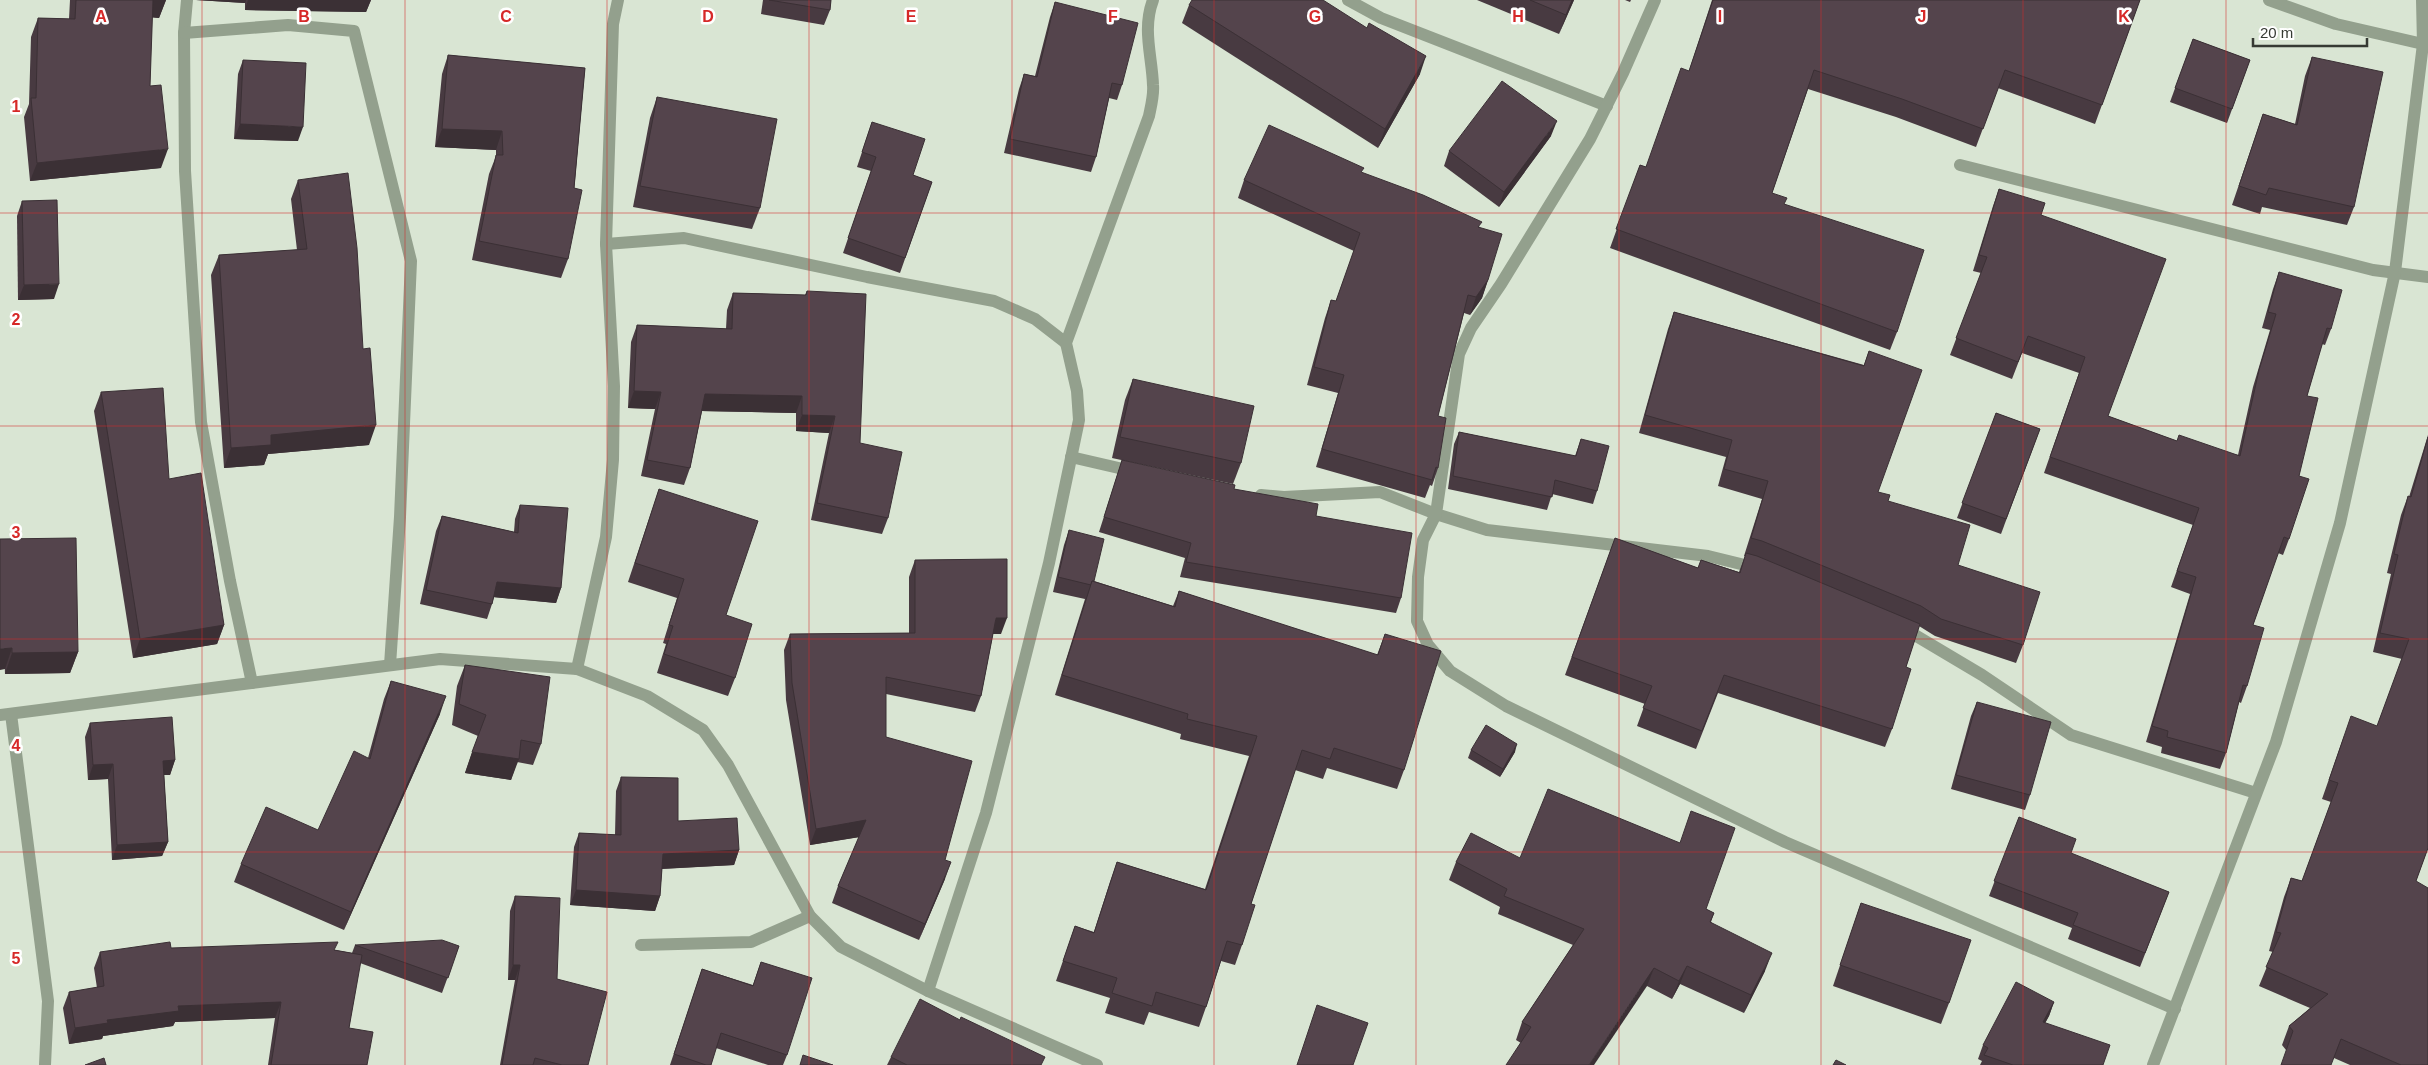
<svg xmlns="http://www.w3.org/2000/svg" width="2428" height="1065" font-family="Arial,sans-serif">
<rect width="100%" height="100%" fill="#d9e5d3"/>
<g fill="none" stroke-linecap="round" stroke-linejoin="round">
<!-- minor -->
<g stroke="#93a08d" stroke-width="12">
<path d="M187,0L184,33L185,171L201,422L230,581L252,683"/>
<path d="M1348,0L1381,18L1607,106"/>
<path d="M1655,0L1623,73L1590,139L1501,284L1471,328L1459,354L1436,514L1487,530L1708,556L1757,568"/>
<path d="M2269,0L2336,24L2423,44"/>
<path d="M184,33L288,25L354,31L411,261L400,517L390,665"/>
<path d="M1960,165L2373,270L2428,277"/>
<path d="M606,244L684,238L867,277L994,301L1035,319L1066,343"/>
<path d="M1071,457L1136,472"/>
<path d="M1261,495L1284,497L1380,492L1436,514L1423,540L1418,577L1417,621L1428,645L1450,671L1506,706L1785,842L2175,1009"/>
<path d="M1903,628L1982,675L2071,735L2256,793"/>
<path d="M577,669L606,537L613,460L614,386L606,244L613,24L618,0"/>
<path d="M11,714L48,1001L45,1065"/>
<path d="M0,715L440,659L577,669L647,696L703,730L728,765L810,916L841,947L928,991L1097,1065"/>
<path d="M641,945L751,942L810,916"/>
<path d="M928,991L986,813L1049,563L1079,420L1077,391L1066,343L1149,116C1151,106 1154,95 1153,85C1152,56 1142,29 1153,0"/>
<path d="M2153,1065L2276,742L2340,523L2395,272L2423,44L2422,0"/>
</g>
</g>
<!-- wall -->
<g fill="#483a41">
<path d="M70,0H166L159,18L152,17L150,86L161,168L30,181L24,117L29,104L31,37L38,18L69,19Z"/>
<path d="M196,0H371L366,12L245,10V3Z"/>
<path d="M763,0H831L830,10L824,25L761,14Z"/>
<path d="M1477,0H1574L1559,34Z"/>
<path d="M1625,0H1631L1630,2Z"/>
<path d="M1712,0H2140L2095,124L1998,88L1976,147L1896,117L1808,89L1772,193L1784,204L1897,332L1890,350L1610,248L1640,165L1646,167L1689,71Z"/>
<path d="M1055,2L1122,85L1117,100L1109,98L1096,157L1091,172L1004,153L1019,89L1024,74L1035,76L1050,17Z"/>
<path d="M1189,5L1420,74L1378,148L1182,23Z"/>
<path d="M2193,39L2250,60L2227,123L2170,102Z"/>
<path d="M448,55L585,68L568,259L561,278L472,260L489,174L496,156V150L435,147L442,74Z"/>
<path d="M2312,57L2354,207L2347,225L2262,207L2260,214L2232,205L2263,114L2295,124L2305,76Z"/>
<path d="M243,60L298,141L234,139L238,74Z"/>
<path d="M657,97L760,208L752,229L633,207L650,118Z"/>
<path d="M872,122L913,175L932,182L900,273L843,253L871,171L857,167Z"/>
<path d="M1551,136L1499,207L1444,166L1449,151Z"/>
<path d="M1362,173L1480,227L1488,280L1482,298L1470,315L1464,313L1438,416V468L1432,486L1430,485L1425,498L1316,467L1338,393L1307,385L1325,318L1331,300L1336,301L1354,251L1238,198L1244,180Z"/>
<path d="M298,180L369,445L268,454L264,465L224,468L211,275L219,255L297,250L291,199Z"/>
<path d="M1999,189L2041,215L2108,416L2177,441L2238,455L2253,387L2270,330L2262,328L2273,289L2279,272L2331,329L2325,345L2322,344L2307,396L2299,476L2289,539L2283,555L2278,553L2253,625L2247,686L2241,703L2239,702L2226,753L2220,769L2161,753L2162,747L2146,742L2190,594L2171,587L2193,525L2044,473L2079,373L2022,353L2012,379L1950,355L1981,273L1973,271L1993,206Z"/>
<path d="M22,201L54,299L18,300L17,216Z"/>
<path d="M807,291L860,443L888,518L882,534L811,520L829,433L796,431V413L702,411L690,468L684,485L641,476L655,409L628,408L631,342L637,325L726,329L727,310L733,293L805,295Z"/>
<path d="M1674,312L1864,365L1869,351L1878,492L1958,565L2023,645L2016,663L1935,636L1919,626L1906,667L1892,729L1885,747L1718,693L1696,749L1637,726L1645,704L1565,675L1615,538L1698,568L1701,560L1739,572L1745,556H1744L1762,499L1718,486L1726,457L1639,433L1668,329Z"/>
<path d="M1133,379L1241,463L1233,484L1112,458L1125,400Z"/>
<path d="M101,392L169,479L224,625L217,644L133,658L94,411Z"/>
<path d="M1996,413L2040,429L2001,534L1957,518Z"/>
<path d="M1459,432L1575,456L1581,439L1597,491L1593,504L1552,494L1547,510L1448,489L1454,444Z"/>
<path d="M2428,435V848L2416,881L2428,1065H2350L2334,1058L2286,1050L2282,1045L2289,1026L2310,1008L2259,986L2273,952L2269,951L2284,897L2291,878L2302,881L2331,802L2322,799L2344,736L2377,726L2402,659L2373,652L2391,574L2387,573L2401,515L2408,496L2409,497Z"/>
<path d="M1122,460L1234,489L1316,516L1401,598L1396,613L1180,577L1185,558L1099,532Z"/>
<path d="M659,489L726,615L735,678L728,696L657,673L666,644L663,643L677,598L628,582Z"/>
<path d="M520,505L561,588L556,603L494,597L492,604L487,619L420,604L436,531L442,516L514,532L515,519Z"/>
<path d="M1069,530L1094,581L1173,606L1179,591L1377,655L1385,634L1404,770L1397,789L1327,768L1323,779L1295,770L1251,904L1242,945L1235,965L1221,961L1206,1007L1199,1027L1149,1012L1144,1025L1105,1013L1110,998L1056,981L1075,926L1094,932L1110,882L1117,862L1205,889L1249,756L1180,739L1181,734L1055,695L1085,599L1053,592L1064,545Z"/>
<path d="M0,539L78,652L70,673L5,674Z"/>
<path d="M915,560L1001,634H993L981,696L975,712L886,694V737L945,860V879L919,940L832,903L838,886L859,837L810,845L786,700L784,650L790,634L909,633V577Z"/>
<path d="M465,665L541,744L533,765L517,762L511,780L465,773L478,736L452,725L457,686Z"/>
<path d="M391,681L440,714L344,930L234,882L241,864L318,830L368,758L384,699Z"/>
<path d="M1977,702L2030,795L2025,810L1951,789L1971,716Z"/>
<path d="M90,723L175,760L170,775H164L168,842L162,856L112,860L108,779L88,780L85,737Z"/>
<path d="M1471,750L1515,752L1500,777L1468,758Z"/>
<path d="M621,777L678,821L739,850L734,865L662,869L660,896L655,911L570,905L574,847L579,833L615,835L616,791Z"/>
<path d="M2019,817L2071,854L2169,892L2140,967L2068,939L2072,928L1989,896Z"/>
<path d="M1520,858L1706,909L1714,913L1711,922L1765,971L1744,1013L1680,984L1672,999L1647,986L1521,1043L1516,1040L1522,1022L1573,945L1498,914L1500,907L1449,880L1456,862Z"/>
<path d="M515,896L557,979L588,1065H500L515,980H508L510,911Z"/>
<path d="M1861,903L1949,1003L1941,1024L1833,986Z"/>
<path d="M355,945L459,946L442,993L360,963L349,1028L367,1065H268L275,1018L175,1022L173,1026L103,1036L102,1039L69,1044L63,1008L69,992L97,988L94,968L100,952L171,948L335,950L352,953Z"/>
<path d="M761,962L787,1055L783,1065H768L716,1048L711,1065H670L702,969L753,985Z"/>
<path d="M2054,1002L2049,1016L2045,1023L2103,1065H1980L1982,1061L1978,1059L1983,1045Z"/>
<path d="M891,1057L1042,1065H887Z"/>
</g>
<!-- shaded-wall -->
<g fill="#3b3035">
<path d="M152,0H166L159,18L146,17Z"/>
<path d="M196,0H246L245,3Z"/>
<path d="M248,0H371L366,12L245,10Z"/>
<path d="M1572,0H1574L1559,34L1566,15Z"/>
<path d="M1426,56L1420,74L1378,148L1385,129Z"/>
<path d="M1557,121L1551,136L1499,207L1504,192Z"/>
<path d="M240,124L303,127L298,141L234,139Z"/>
<path d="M442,129L502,131L496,150L435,147Z"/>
<path d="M168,149L161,168L30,181L37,163Z"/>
<path d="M1488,280L1482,298L1470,315L1476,297Z"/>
<path d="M59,284L54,299L18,300L24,285Z"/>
<path d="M634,391L661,392L655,409L628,408Z"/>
<path d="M705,394L802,396L796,413L699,411Z"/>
<path d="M802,415L835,416L829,433L796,431Z"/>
<path d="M376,425L369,445L268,454L264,465L224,468L231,448L271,435Z"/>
<path d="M497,582L561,588L556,603L492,597Z"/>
<path d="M996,618H1007L1001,634H990Z"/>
<path d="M224,625L217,644L133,658L140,639Z"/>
<path d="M12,648L5,669L0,670V649Z"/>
<path d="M78,652L70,673L5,674L12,653Z"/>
<path d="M446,696L440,714L344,930L351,912Z"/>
<path d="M1517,744L1515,752L1500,777L1503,769Z"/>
<path d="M472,752L519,759L511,780L465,773Z"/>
<path d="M175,760L170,775H158L163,761Z"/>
<path d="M113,764L108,779L88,780L93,765Z"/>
<path d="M866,820L860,837L810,845L816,829Z"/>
<path d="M168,842L162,856L112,860L117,845Z"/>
<path d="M739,850L734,865L658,869L663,854Z"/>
<path d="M951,862L945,879L919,940L925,924Z"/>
<path d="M576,890L660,896L655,911L570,905Z"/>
<path d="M1772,953L1765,971L1744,1013L1751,995Z"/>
<path d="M513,965H520L515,980H508Z"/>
<path d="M1687,966L1680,984L1672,999L1679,981Z"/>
<path d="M1654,968L1647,986L1594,1065H1589Z"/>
<path d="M281,1002L275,1018L175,1022L173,1026L103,1036L102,1039L69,1044L75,1028L107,1020L178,1006Z"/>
<path d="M2054,1002L2049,1016L2038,1036L2043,1022Z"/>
</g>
<!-- building -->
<g fill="#54444c" stroke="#3b3035">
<path d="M76,0H153L150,86L161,85L168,149L37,163L31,98H36L38,18L75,19Z"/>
<path d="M769,0H831L830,10Z"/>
<path d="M1192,0H1323L1367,28L1369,23L1426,56L1385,129L1189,5Z"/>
<path d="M1530,0H1572L1566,15Z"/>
<path d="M1713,0H2140L2102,105L2005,70L1983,129L1902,99L1814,70L1772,193L1787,198L1784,204L1924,250L1897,332L1616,229L1640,165L1646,167L1681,68L1689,71Z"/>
<path d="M1055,2L1138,23L1122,85L1112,83L1096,157L1010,139L1024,74L1037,77Z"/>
<path d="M2193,39L2250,60L2232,109L2175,88Z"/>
<path d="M448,55L585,68L574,188L582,190L568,259L479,241L496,155H503L502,131L442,129Z"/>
<path d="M2312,57L2383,72L2354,207L2269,188L2266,195L2239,186L2263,114L2297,125Z"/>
<path d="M243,60L306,63L303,127L240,124Z"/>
<path d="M1502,81L1557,121L1504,192L1449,151Z"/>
<path d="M657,97L777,119L760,208L640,186Z"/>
<path d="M872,122L925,139L913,175L932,182L905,258L848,238L876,157L862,152Z"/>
<path d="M1269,125L1364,168L1361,172L1423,195L1482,222L1478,227L1502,234L1488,280L1476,297L1468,295L1438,416L1446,418L1438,468L1436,467L1432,480L1322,449L1344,375L1314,367L1331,300L1336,301L1360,233L1244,180Z"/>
<path d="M348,173L357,248L363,349L370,348L376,425L271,435V445L231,448L219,255L307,249L298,180Z"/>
<path d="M1999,189L2045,203L2041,215L2166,259L2108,416L2177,441L2179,435L2240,456L2259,370L2276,314L2268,312L2279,272L2342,290L2331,329L2327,328L2307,396L2318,398L2299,476L2309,479L2289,539L2284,537L2253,625L2264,628L2247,686L2243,685L2226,753L2167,737L2168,731L2152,726L2196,577L2177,571L2199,508L2050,457L2085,357L2028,336L2018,362L1956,338L1987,257L1979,255Z"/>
<path d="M57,200L59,284L24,285L22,201Z"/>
<path d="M807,291L866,294L860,443L902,452L888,518L817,503L835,416L802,415V396L705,394L690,468L647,460L661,392L634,391L637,325L732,329L733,293L806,295Z"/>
<path d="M1674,312L1864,366L1869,351L1922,370L1878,492L1890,495L1888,501L1970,525L1958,565L2040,592L2023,645L1941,619L1921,606L1762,541L1751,538L1768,481L1724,469L1732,440L1645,415Z"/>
<path d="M1133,379L1254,406L1241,463L1120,437Z"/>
<path d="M163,388L169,479L201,473L224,625L140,639L101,392Z"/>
<path d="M1996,413L2040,429L2006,519L1962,503Z"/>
<path d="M1459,432L1576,456L1581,439L1609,446L1597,491L1555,480L1552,497L1453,476Z"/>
<path d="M2428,437V848L2416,881L2428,888V1065H2401L2341,1039L2331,1065H2281L2293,1031L2289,1026L2328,994L2266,967L2281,933L2276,932L2291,878L2302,881L2338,783L2329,780L2351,716L2377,726L2409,639L2380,633L2398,555L2394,554L2408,496L2411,497Z"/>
<path d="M1122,460L1235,485L1234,489L1318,504L1316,516L1412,533L1401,598L1186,562L1191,543L1104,517Z"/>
<path d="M659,489L758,521L726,615L752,624L735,678L664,654L673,626L669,625L684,579L635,563Z"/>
<path d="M520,505L568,508L561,588L497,582L492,604L426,590L442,516L518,533Z"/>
<path d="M1069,530L1104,539L1094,581H1092L1091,585L1058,577Z"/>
<path d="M76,538L78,652L12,653V648L0,649V539Z"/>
<path d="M1615,538L1698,568L1701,560L1740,573L1746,553L1757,556L1920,624L1906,667L1911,669L1892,729L1724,675L1702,731L1643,708L1652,686L1572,657Z"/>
<path d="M1007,559V618H996L981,696L886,677V737L972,761L945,860L951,862L925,924L838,886L866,820L816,829L792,683L790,634L915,633V560Z"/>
<path d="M1092,581L1175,607L1179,591L1378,655L1385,634L1441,651L1404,770L1334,748L1330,759L1302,750L1251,904L1255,905L1242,945L1227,941L1206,1007L1156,992L1152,1006L1112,993L1117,978L1063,961L1075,926L1094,933L1117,862L1206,890L1257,736L1187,719L1188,714L1062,675Z"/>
<path d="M465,665L550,677L541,744L521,740L519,759L472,752L486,715L459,704Z"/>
<path d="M391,681L446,696L351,912L241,864L266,807L318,830L354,751L370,759Z"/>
<path d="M1977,702L2051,722L2030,795L1956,775Z"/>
<path d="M172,717L175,760L163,761L168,842L117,845L113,764L93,765L90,723Z"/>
<path d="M1486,725L1517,744L1503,769L1471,750Z"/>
<path d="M621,777L678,778V821L737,818L739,850L663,854L660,896L576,890L579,833L621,835Z"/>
<path d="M1548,789L1680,843L1691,811L1735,828L1706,909L1714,913L1710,922L1772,953L1751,995L1687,966L1679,981L1654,968L1589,1065H1506L1531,1027L1522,1022L1584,929L1504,896L1507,889L1456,862L1471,833L1520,858Z"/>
<path d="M2019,817L2076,839L2071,853L2169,892L2145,953L2073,925L2078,913L1994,881Z"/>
<path d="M515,896L560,898L557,979L607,992L588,1065H562L535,1058L533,1065H502L520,965H513Z"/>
<path d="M1861,903L1971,940L1949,1003L1840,965Z"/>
<path d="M442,940L459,946L448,978L355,945Z"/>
<path d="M170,942L171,948L338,942L334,950L362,955L349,1028L373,1032L367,1065H271L281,1002L178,1006L179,1011L107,1020L108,1023L75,1028L69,992L104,986L100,952Z"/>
<path d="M761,962L812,978L787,1055L721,1033L711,1065H706L674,1054L702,969L753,986Z"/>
<path d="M2016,982L2054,1002L2043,1022L2110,1045L2103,1065H2013L1984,1055L1988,1048L1983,1045Z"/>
<path d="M920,999L960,1020L961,1017L1045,1057L1041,1065H907L891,1057Z"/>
<path d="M1317,1005L1368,1023L1353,1065H1297Z"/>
<path d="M803,1055L833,1065H800Z"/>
<path d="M104,1058L106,1065H85Z"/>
<path d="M1836,1060L1846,1065H1833Z"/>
</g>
<!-- grid -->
<path fill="none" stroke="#d62828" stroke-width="1" stroke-opacity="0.55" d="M202,0V1065M405,0V1065M607,0V1065M809,0V1065M1012,0V1065M1214,0V1065M1416,0V1065M1619,0V1065M1821,0V1065M2023,0V1065M2226,0V1065M0,213H2428M0,426H2428M0,639H2428M0,852H2428"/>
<g font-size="16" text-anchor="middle" font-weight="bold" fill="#d62828" stroke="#fff" stroke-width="5" stroke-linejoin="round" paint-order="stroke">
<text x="101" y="22">A</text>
<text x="304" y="22">B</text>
<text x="506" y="22">C</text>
<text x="708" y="22">D</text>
<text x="911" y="22">E</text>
<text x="1113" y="22">F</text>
<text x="1315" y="22">G</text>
<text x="1518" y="22">H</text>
<text x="1720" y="22">I</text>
<text x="1922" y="22">J</text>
<text x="2124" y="22">K</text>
<text x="16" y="112">1</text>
<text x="16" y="325">2</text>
<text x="16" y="538">3</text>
<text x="16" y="751">4</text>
<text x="16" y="964">5</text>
</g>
<!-- scale -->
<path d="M2253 38v8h114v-8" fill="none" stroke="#363a33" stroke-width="2.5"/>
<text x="2260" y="38" font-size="15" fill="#363a33" stroke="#ffffff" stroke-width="4" paint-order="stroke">20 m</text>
</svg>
